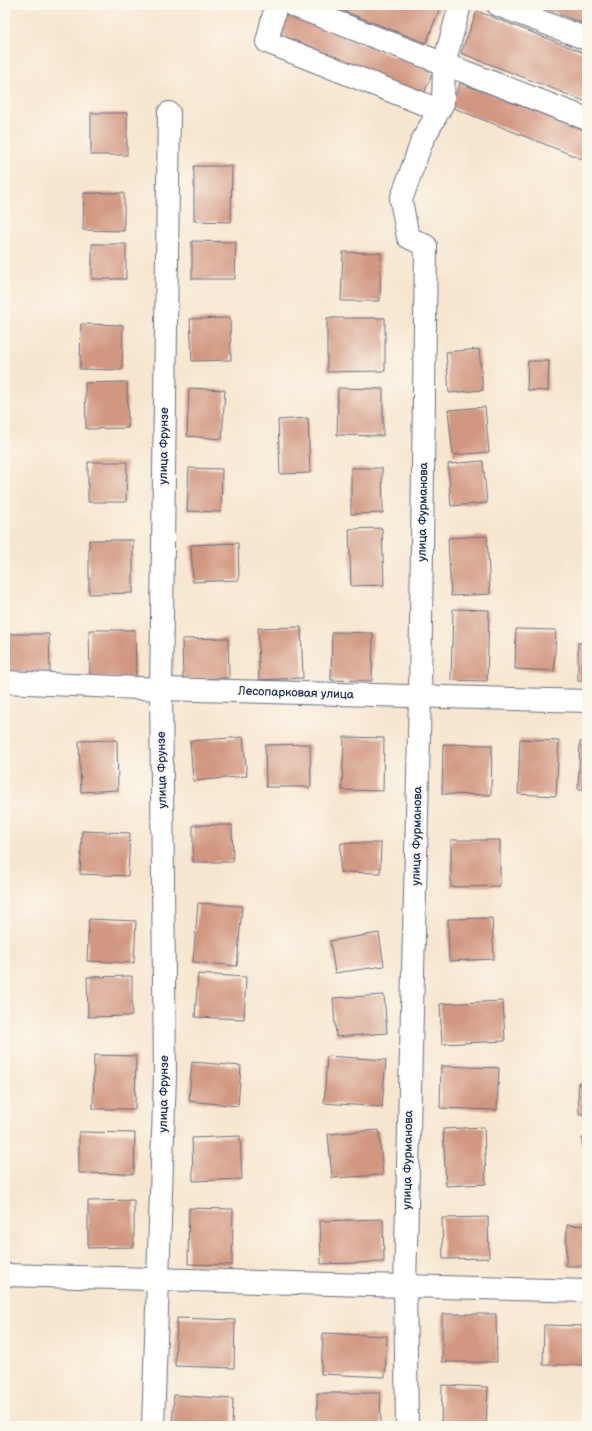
<svg xmlns="http://www.w3.org/2000/svg" width="592" height="1431" font-family="'Balsamiq Sans',sans-serif">
<rect width="100%" height="100%" fill="#fbf7ec"/>
<filter id="ink" filterUnits="userSpaceOnUse"><feTurbulence type="fractalNoise" baseFrequency=".025" numOctaves="2"/><feDisplacementMap in="SourceGraphic" scale="8" xChannelSelector="R" yChannelSelector="G"/><feConvolveMatrix kernelMatrix="1 2 1 2 8 2 1 2 1" color-interpolation-filters="sRGB"/></filter>
<filter id="wash" filterUnits="userSpaceOnUse"><feTurbulence type="fractalNoise" baseFrequency=".012" numOctaves="4" result="noise"/><feDisplacementMap in="SourceGraphic" scale="16" xChannelSelector="R" yChannelSelector="G"/><feGaussianBlur stdDeviation="0.9" result="paint"/><feColorMatrix in="noise" values="0 0 0 0 0 0 0 0 0 0 0 0 0 0 0 0 0 1.4 0 .05"/><feComposite in="paint" operator="in"/></filter>
<g filter="url(#wash)">
<rect width="100%" height="100%" fill="#f7e6cf"/>
<g id="blocks">
<!-- building -->
<g fill="#d29780">
<path d="M328,5H441L426,43Z"/>
<path d="M537,5H587V25Z"/>
<path d="M477,11L587,54V102L461,53Z"/>
<path d="M285,14L433,72L423,96L276,37Z"/>
<path d="M460,83L587,131V161L451,107Z"/>
<rect x="91" y="113" width="36" height="42"/>
<path d="M194,166H232L231,222L194,221Z"/>
<path d="M84,193H124V231L83,230Z"/>
<path d="M192,241L236,242L235,279H192Z"/>
<rect x="92" y="244" width="34" height="35"/>
<path d="M343,252L381,253L380,301H341Z"/>
<path d="M230,318L231,360L192,361L190,319Z"/>
<path d="M327,318H385V371L327,372Z"/>
<path d="M81,324L123,325L122,370L80,369Z"/>
<path d="M479,349L483,390L449,393L446,352Z"/>
<path d="M528,361H549L548,391L527,390Z"/>
<path d="M127,382L128,428L86,429L85,383Z"/>
<path d="M189,388L225,390L222,439L187,436Z"/>
<path d="M338,388L383,389V436L337,435Z"/>
<path d="M485,407L489,452L453,455L448,410Z"/>
<path d="M308,418L310,473L280,474L278,420Z"/>
<path d="M483,461L487,503L451,506L448,464Z"/>
<path d="M88,462H127L126,502H88Z"/>
<path d="M189,468L222,469L221,512L187,511Z"/>
<path d="M351,468H382L383,513L351,514Z"/>
<path d="M382,528L384,585L351,586L349,529Z"/>
<path d="M487,536L490,594L451,596L448,538Z"/>
<path d="M89,540H133V593L89,594Z"/>
<path d="M238,543L239,580L193,582L191,545Z"/>
<path d="M453,609L489,610L487,681L451,680Z"/>
<path d="M301,627L303,678L259,680L258,628Z"/>
<path d="M516,629L556,630L554,671L515,669Z"/>
<path d="M89,630H135L136,678H90Z"/>
<path d="M332,632L373,633L372,681L331,680Z"/>
<path d="M5,634H49L50,673H5Z"/>
<path d="M228,638L229,678L183,679L182,639Z"/>
<rect x="578" y="643" width="9" height="38"/>
<path d="M243,737L247,776L193,781L190,741Z"/>
<path d="M344,737L384,738L383,791L342,790Z"/>
<path d="M520,739L559,741L556,796L518,794Z"/>
<path d="M117,740L118,790L81,792L79,741Z"/>
<path d="M580,742H587V789H578Z"/>
<path d="M310,744L311,787H266L265,745Z"/>
<path d="M443,744L492,745L491,795L442,794Z"/>
<path d="M193,825H232L233,862H193Z"/>
<path d="M82,831L130,833L128,876L80,874Z"/>
<path d="M451,840H500V886L451,887Z"/>
<path d="M341,843H381L380,873L340,872Z"/>
<path d="M198,903L242,906L237,966L193,962Z"/>
<path d="M492,918L494,959L449,961L448,919Z"/>
<path d="M89,919L136,921L134,963L87,961Z"/>
<path d="M379,933L384,966L335,973L330,941Z"/>
<path d="M198,974L246,977L244,1019L195,1017Z"/>
<path d="M132,976V1016L88,1017L87,977Z"/>
<path d="M384,995L387,1033L336,1037L333,998Z"/>
<path d="M503,1001L505,1041L442,1044L440,1004Z"/>
<path d="M94,1055L136,1056L135,1109H93Z"/>
<path d="M327,1056L386,1060L382,1107L324,1103Z"/>
<path d="M192,1062L241,1066L238,1106L189,1101Z"/>
<path d="M441,1066L499,1068L497,1110L440,1108Z"/>
<path d="M578,1083H587V1114H579Z"/>
<path d="M484,1127L486,1184L446,1186L443,1129Z"/>
<path d="M379,1130L383,1175L332,1178L328,1134Z"/>
<path d="M79,1132L135,1133L134,1174L79,1173Z"/>
<path d="M240,1136L242,1179L193,1181L192,1138Z"/>
<path d="M582,1138H587V1193H584Z"/>
<path d="M134,1200V1247L88,1248V1201Z"/>
<path d="M189,1208L233,1209L232,1265L188,1264Z"/>
<path d="M488,1217L489,1258L443,1259L442,1218Z"/>
<path d="M383,1219L384,1262L321,1264L320,1221Z"/>
<path d="M567,1225L587,1226V1266H566Z"/>
<path d="M442,1314H496L497,1362H442Z"/>
<path d="M177,1318L235,1320L234,1368L175,1366Z"/>
<path d="M544,1325L587,1326V1365H543Z"/>
<path d="M323,1333L387,1336L385,1377L321,1374Z"/>
<path d="M442,1385L488,1387L486,1426H441Z"/>
<path d="M317,1393H380L381,1426H317Z"/>
<path d="M174,1395L233,1399L232,1426H172Z"/>
</g>
</g>
</g>
<g filter="url(#ink)">
<use href="#blocks" fill-opacity="0" stroke="#686f86" stroke-width="1"/>
<g fill="none" stroke-linecap="round" stroke-linejoin="round">
<defs>
<g id="minor">
<path d="M276,5L267,42L439,110"/>
<path d="M292,5L587,119"/>
<path d="M498,5L587,39"/>
<path d="M5,682L161,689L587,701"/>
<path d="M5,1275L587,1291"/>
<path d="M153,1426L165,1076L161,689L169,113"/>
<path d="M407,1426L405,1286L420,696L426,246L408,237L401,200L422,141L443,103L444,64L460,5"/>
</g>
</defs>
<!-- minor casing -->
<use href="#minor" stroke="#686f86" stroke-width="24"/>
<!-- minor -->
<use href="#minor" stroke="#fff" stroke-width="22"/>
</g>
</g>
<g text-anchor="middle" dominant-baseline="central" stroke-width="3" stroke-linejoin="round" paint-order="stroke">
<!-- street labels -->
<g font-size="12" fill="#1b2f5e" stroke="#fbf7ec">
<text transform="translate(164 446) rotate(-89)">улица Фрунзе</text>
<text transform="translate(423 512) rotate(-89)">улица Фурманова</text>
<text transform="translate(296 693) rotate(2)">Лесопарковая улица</text>
<text transform="translate(162 770) rotate(-91)">улица Фрунзе</text>
<text transform="translate(417 836) rotate(-89)">улица Фурманова</text>
<text transform="translate(164 1094) rotate(-89)">улица Фрунзе</text>
<text transform="translate(408 1160) rotate(-89)">улица Фурманова</text>
</g>
</g>
<!-- margin -->
<rect width="592" height="1431" fill="none" stroke="#fbf7ec" stroke-width="20"/>
</svg>
